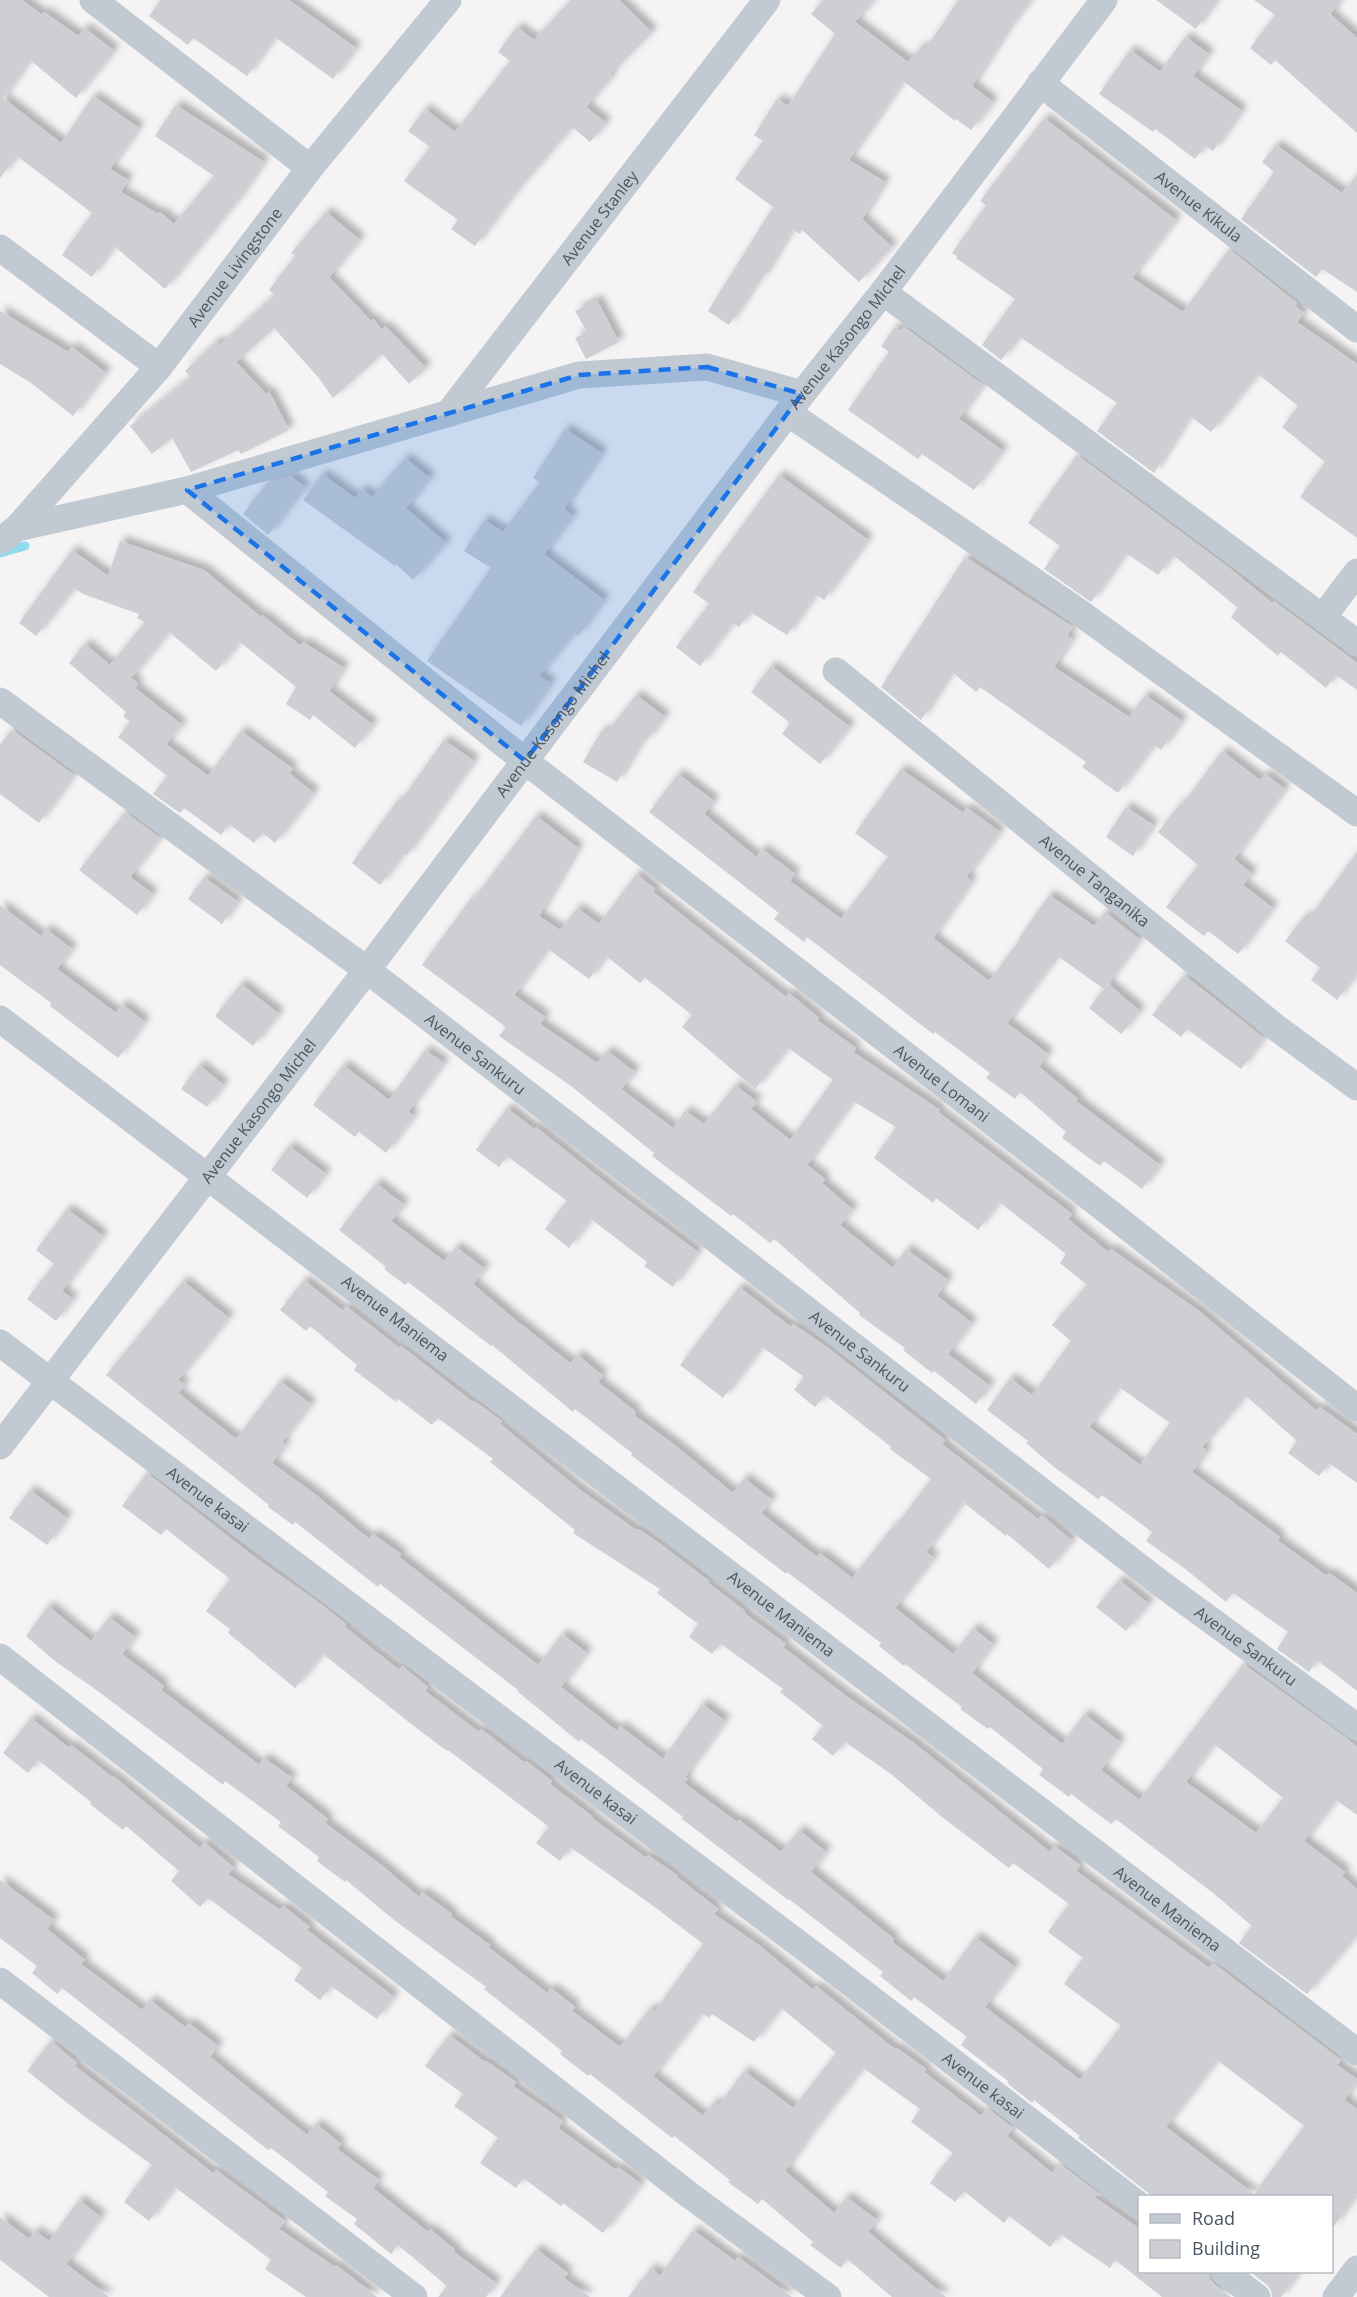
<svg xmlns="http://www.w3.org/2000/svg" width="1357" height="2297" font-family="'Open Sans',sans-serif">
<defs>
<filter id="shadow"><feDropShadow dx="5.5" dy="-5.5" stdDeviation="3" flood-color="#0004"/></filter>
</defs>
<rect width="100%" height="100%" fill="#f5f3f3"/>
<g fill="none" stroke-linecap="round" stroke-linejoin="round">
<!-- stream -->
<path stroke="#90daee" stroke-width="9" d="M0,553L25,546"/>
</g>
<!-- building -->
<g fill="#cdcfd5" fill-rule="evenodd" filter="url(#shadow)">
<path d="M0,0H22L42,15L44,12L78,36L85,28L114,51L76,98L30,60L3,98L61,143L93,96L139,128L110,169L128,180L121,192L158,214L160,212L174,224L214,176L155,136L176,105L264,162L237,201L165,289L114,246L92,277L62,255L92,213L17,156L0,178Z"/>
<path d="M161,0H289L356,48L333,79L275,37L247,76L193,38L188,45L149,16Z"/>
<path d="M571,0H619L652,32L610,74L612,76L586,107L606,123L590,142L572,127L514,194L475,246L451,229L458,220L404,181L430,147L408,131L425,109L455,132L510,61L498,52L517,27L534,40Z"/>
<path d="M823,0H874L855,22L908,62L921,47L925,50L958,0H1031L1007,31L972,86L993,102L971,130L956,119L955,121L903,81L849,160L885,182L862,219L892,247L859,282L802,230L800,234L792,229L762,279L760,278L729,325L708,311L773,207L735,179L763,141L754,135L777,99L788,106L835,34L811,14Z"/>
<path d="M1156,0H1217L1196,29Z"/>
<path d="M1254,0H1341L1330,14L1357,38V133L1275,60L1271,65L1250,48L1275,15Z"/>
<path d="M1185,37L1209,54L1193,76L1242,111L1213,151L1205,146L1195,159L1155,129L1153,132L1099,94L1130,50L1160,72Z"/>
<path d="M1044,118L1176,220L1132,278L1183,312L1229,249L1297,303L1295,306L1304,313L1297,322L1357,364V538L1300,497L1325,462L1282,427L1298,406L1258,374L1211,432L1190,416L1154,473L1097,431L1117,403L1020,337L1001,360L982,345L1015,299L956,258L957,256L952,253L986,205L980,201Z"/>
<path d="M1276,145L1342,193L1357,175V292L1322,269L1316,277L1241,219L1274,172L1262,162Z"/>
<path d="M326,212L360,240L329,277L371,321L373,319L382,330L385,326L426,368L409,384L382,354L333,398L318,377L274,328L236,362L266,394L269,391L289,430L241,454L238,450L191,472L172,438L152,454L130,426L191,377L185,371L217,341L220,345L275,295L269,290L295,256L291,253Z"/>
<path d="M597,300L619,342L586,359L575,338L587,332L575,311Z"/>
<path d="M0,311L68,352L72,347L106,373L73,416L31,383L0,364Z"/>
<path d="M895,327L901,331L904,327L983,385L959,419L1003,451L974,490L922,454L918,459L848,410L889,352L881,346Z"/>
<path d="M565,429L602,453L564,509L573,516L544,554L604,600L578,636L574,633L539,676L551,683L521,726L427,661L491,568L464,551L484,520L503,532L540,482L533,478Z"/>
<path d="M1077,455L1228,567L1272,603L1274,601L1357,663V690L1336,675L1326,688L1281,652L1278,656L1231,617L1238,608L1173,555L1158,575L1126,553L1091,602L1044,569L1060,546L1028,523Z"/>
<path d="M405,458L430,478L406,508L446,543L413,580L396,564L395,566L303,500L322,474L355,498L362,489L372,497Z"/>
<path d="M779,475L868,540L824,600L816,594L787,635L750,612L739,627L733,623L700,666L676,647L709,604L693,592Z"/>
<path d="M291,476L305,487L268,535L243,514L267,483Z"/>
<path d="M120,541L204,570L261,617L262,615L301,646L303,642L344,668L329,691L373,725L355,748L313,715L310,720L286,704L296,687L240,642L216,671L169,632L131,678L138,684L135,688L182,725L166,744L208,776L241,731L293,769L289,773L314,793L275,843L263,833L254,843L229,824L221,835L184,808L180,813L153,794L167,776L118,737L130,722L123,716L126,712L69,663L85,644L110,665L145,622L137,618L139,614L83,594L74,588L36,636L19,623L72,550L108,576Z"/>
<path d="M965,557L1073,627L1067,636L1072,639L1054,667L1129,717L1145,695L1182,721L1161,750L1154,745L1118,793L1082,767L1086,762L980,687L976,692L952,672L921,720L881,687Z"/>
<path d="M771,666L850,727L820,764L782,734L790,723L751,692Z"/>
<path d="M636,695L665,717L646,741L643,739L617,782L583,762L602,730L606,733Z"/>
<path d="M12,730L74,775L39,823L0,794V744Z"/>
<path d="M444,740L474,761L406,856L403,854L380,885L352,863L397,801L399,803Z"/>
<path d="M1222,751L1260,780L1265,774L1285,789L1234,859L1252,874L1243,885L1273,908L1238,954L1208,931L1204,936L1166,907L1198,865L1158,832L1181,803L1182,805Z"/>
<path d="M901,769L963,813L967,808L1000,832L966,877L972,881L933,938L989,981L1020,939L1019,938L1049,895L1094,926L1105,912L1140,940L1104,989L1059,957L1055,963L1053,962L1007,1023L1048,1054L1039,1067L1078,1099L1076,1101L1160,1165L1142,1189L1104,1161L1100,1166L1062,1138L1066,1132L1020,1092L1015,1099L986,1078L990,1073L935,1032L933,1034L807,937L804,942L774,919L779,913L649,812L678,774L714,801L704,814L756,857L762,849L795,874L790,881L841,919L888,857L855,833Z"/>
<path d="M1126,807L1153,825L1133,856L1106,837Z"/>
<path d="M125,812L160,838L130,877L153,894L137,915L79,870Z"/>
<path d="M536,816L578,848L539,916L560,930L577,908L599,924L636,874L655,889L653,892L786,997L789,993L819,1018L817,1020L856,1048L853,1052L940,1110L938,1112L1072,1214L1068,1219L1108,1252L1111,1249L1199,1311L1317,1411L1320,1407L1357,1434V1483L1329,1463L1319,1476L1288,1453L1297,1441L1246,1396L1202,1447L1207,1451L1192,1472L1280,1537L1277,1540L1327,1576L1329,1573L1357,1593V1691L1317,1660L1309,1672L1277,1649L1288,1632L1233,1593L1226,1602L1184,1568L1146,1541L1152,1532L1102,1495L1098,1499L1054,1467L1026,1443L1028,1441L987,1410L1010,1378L1032,1395L1071,1341L1052,1325L1087,1285L1060,1263L1066,1254L999,1202L978,1230L936,1198L933,1203L874,1158L896,1127L853,1101L807,1165L825,1179L822,1183L853,1210L840,1225L893,1268L906,1249L948,1280L937,1296L972,1323L948,1354L990,1386L976,1404L934,1371L932,1373L903,1350L905,1348L859,1315L860,1313L774,1239L770,1243L733,1214L731,1216L652,1156L654,1153L571,1086L499,1036L506,1027L422,965L472,897L474,898ZM548,949L589,979L606,956L640,983L645,978L692,1015L682,1027L755,1089L788,1048L833,1080L790,1140L751,1109L757,1102L735,1085L704,1124L685,1111L673,1128L621,1089L635,1072L607,1051L597,1063L540,1024L545,1017L514,995ZM1119,1387L1170,1423L1140,1465L1089,1427Z"/>
<path d="M1357,852V973L1337,1000L1311,980L1320,968L1285,941L1304,917L1308,919Z"/>
<path d="M204,877L238,902L222,924L188,899Z"/>
<path d="M0,905L41,936L46,929L72,949L57,969L116,1013L122,1004L145,1022L118,1058L50,1006L51,1003L0,965Z"/>
<path d="M1184,975L1264,1038L1241,1069L1187,1029L1181,1037L1152,1015Z"/>
<path d="M241,984L279,1014L253,1046L215,1016Z"/>
<path d="M1108,984L1140,1011L1121,1034L1089,1008Z"/>
<path d="M425,1050L444,1063L408,1112L414,1116L386,1153L359,1132L355,1137L313,1105L343,1065L389,1100Z"/>
<path d="M199,1065L224,1085L207,1107L181,1089Z"/>
<path d="M507,1108L534,1129L536,1127L621,1195L698,1252L673,1287L644,1266L647,1262L591,1219L569,1248L545,1229L567,1201L507,1156L499,1167L476,1150Z"/>
<path d="M289,1146L326,1174L307,1198L271,1170Z"/>
<path d="M376,1183L404,1205L391,1221L444,1261L456,1247L485,1269L473,1284L513,1318L570,1363L578,1355L603,1376L598,1382L636,1412L634,1415L676,1446L733,1493L744,1478L772,1500L761,1513L817,1557L820,1553L852,1578L893,1526L894,1528L931,1479L890,1449L891,1447L825,1395L815,1407L794,1390L804,1377L762,1347L723,1398L680,1365L739,1287L791,1327L793,1324L827,1347L945,1440L942,1444L1038,1519L1042,1515L1072,1541L1049,1569L1007,1534L1006,1536L963,1502L926,1552L934,1558L895,1608L953,1654L973,1628L993,1644L972,1673L1062,1744L1084,1714L1120,1742L1101,1770L1139,1800L1243,1664L1345,1737L1357,1747V1815L1336,1800L1304,1841L1345,1872L1342,1876L1357,1889V1935L1307,1994L1239,1943L1252,1926L1213,1893L1116,1819L1111,1824L1071,1794L1069,1797L1039,1775L1043,1769L990,1727L988,1729L960,1709L962,1707L905,1664L904,1666L879,1646L881,1643L787,1572L786,1574L631,1455L632,1453L575,1409L573,1412L492,1345L491,1346L408,1282L405,1285L384,1269L386,1267L339,1230ZM1214,1744L1283,1798L1256,1833L1186,1782Z"/>
<path d="M67,1209L103,1236L62,1291L73,1299L56,1321L27,1299L54,1264L36,1250Z"/>
<path d="M304,1280L343,1311L346,1306L399,1348L401,1346L473,1402L474,1401L502,1421L500,1424L579,1489L636,1530L638,1529L659,1543L709,1581L708,1583L745,1611L744,1613L786,1644L783,1647L846,1696L914,1743L1050,1852L1054,1846L1080,1865L1076,1871L1209,1968L1213,1963L1341,2060L1337,2065L1357,2079V2083L1344,2100L1357,2109V2194L1332,2229V2196H1152L1078,2138L1080,2136L1034,2100L1032,2103L1007,2083L1008,2081L961,2045L967,2037L914,1997L911,2001L880,1976L883,1972L789,1899L788,1900L682,1819L683,1817L581,1739L579,1742L517,1691L518,1690L380,1584L378,1587L295,1522L293,1525L268,1507L269,1505L106,1375L183,1281L229,1318L178,1380L185,1385L178,1393L236,1439L280,1381L311,1404L282,1442L286,1445L272,1463L316,1495L369,1539L373,1534L401,1554L399,1557L538,1665L562,1634L587,1653L561,1687L617,1731L620,1726L663,1759L702,1704L725,1721L685,1777L688,1779L684,1783L737,1822L739,1820L781,1852L799,1830L826,1852L811,1872L894,1939L892,1942L943,1981L975,1937L1015,1967L985,2007L1080,2080L1121,2026L1064,1984L1083,1958L1048,1932L1069,1904L1013,1863L1009,1868L942,1817L891,1774L845,1742L833,1756L812,1739L823,1726L780,1692L783,1689L721,1644L712,1654L689,1637L698,1624L657,1593L660,1589L573,1533L575,1530L490,1462L493,1459L438,1418L432,1425L398,1399L396,1402L354,1370L357,1365L310,1326L306,1331L280,1310ZM1217,2060L1304,2126L1254,2194L1166,2127Z"/>
<path d="M147,1473L257,1559L318,1602L346,1624L345,1627L399,1670L402,1666L428,1687L425,1691L479,1732L481,1729L525,1763L526,1761L552,1781L550,1784L593,1817L592,1818L646,1858L648,1855L678,1876L677,1877L718,1909L714,1914L760,1946L813,1990L816,1986L896,2050L897,2048L926,2069L924,2072L981,2116L987,2108L1013,2128L1007,2136L1052,2173L1059,2163L1102,2196H1093L1140,2229V2271H1208L1210,2279L1214,2284L1231,2297H1162L1115,2260L1110,2268L1060,2234L1050,2247L1009,2216L1004,2223L964,2191L955,2202L930,2183L953,2153L911,2122L920,2109L863,2068L810,2135L785,2171L834,2213L846,2197L877,2220L868,2232L946,2297H892L847,2259L841,2268L810,2245L813,2242L762,2199L758,2204L728,2182L730,2180L674,2136L672,2138L590,2074L588,2076L560,2054L562,2051L484,1989L486,1987L394,1920L346,1880L345,1882L317,1861L319,1857L278,1826L281,1822L225,1781L223,1785L95,1689L56,1662L26,1636L48,1606L91,1641L109,1617L135,1637L122,1654L164,1686L161,1690L259,1765L264,1758L292,1778L286,1786L328,1819L325,1823L380,1864L419,1897L422,1892L452,1914L450,1916L490,1945L488,1947L547,1993L551,1988L575,2007L572,2011L620,2047L650,2008L654,2012L703,1944L652,1905L570,1847L560,1861L536,1843L549,1827L448,1750L447,1751L415,1727L323,1654L295,1688L228,1633L230,1629L206,1611L230,1579L166,1529L161,1535L122,1506ZM781,2008L836,2053L793,2108L744,2071L718,2106L714,2102L703,2116L653,2076L702,2013L709,2018L712,2014L754,2042Z"/>
<path d="M30,1490L67,1518L47,1545L9,1518Z"/>
<path d="M1119,1580L1149,1604L1126,1631L1096,1607Z"/>
<path d="M31,1718L69,1748L71,1745L112,1777L113,1776L200,1848L204,1842L234,1868L228,1874L280,1910L283,1906L310,1927L307,1930L394,1997L377,2019L331,1986L320,2000L294,1980L302,1968L208,1898L200,1907L171,1881L179,1871L126,1826L123,1830L90,1804L91,1802L38,1760L28,1773L3,1753Z"/>
<path d="M0,1880L54,1920L47,1929L85,1960L81,1964L142,2010L150,2000L185,2027L189,2023L218,2046L210,2057L307,2135L316,2124L341,2144L337,2149L379,2180L373,2188L428,2232L430,2229L455,2250L454,2252L496,2283L486,2297H438L447,2286L398,2245L391,2254L354,2224L357,2219L325,2196L328,2192L271,2148L268,2150L62,1988L57,1994L32,1973L37,1966L0,1938Z"/>
<path d="M449,2035L485,2062L486,2061L516,2082L513,2086L563,2121L558,2128L616,2170L618,2167L641,2184L603,2233L563,2203L561,2206L523,2178L516,2188L480,2163L498,2138L454,2106L463,2094L425,2066Z"/>
<path d="M51,2041L77,2063L75,2066L213,2173L216,2170L285,2221L279,2229L335,2267L336,2265L377,2297H306L265,2269L271,2260L175,2187L149,2221L124,2202L152,2165L80,2113L27,2071Z"/>
<path d="M79,2200L101,2217L66,2264L109,2297H49L0,2260V2217L29,2239L35,2231L49,2241Z"/>
<path d="M693,2230L735,2261L738,2257L792,2297H628L651,2268L660,2276Z"/>
<path d="M536,2249L568,2273L564,2278L590,2297H500Z"/>
<path d="M1249,2271H1300L1281,2297H1272L1271,2290L1267,2285Z"/>
</g>
<g fill="none" stroke-linecap="round" stroke-linejoin="round">
<!-- minor -->
<g stroke="#c1cad2" stroke-width="27">
<path d="M93,0L310,168"/>
<path id="s1" d="M1040,83L1357,329"/>
<path d="M0,248L159,367"/>
<path d="M883,292L1357,643"/>
<path d="M788,413L1076,610L1357,813"/>
<path id="s2" d="M448,414L767,0"/>
<path id="s3" d="M187,490L525,761L1115,1217L1357,1408"/>
<path id="s4" d="M17,528L159,367L310,168L448,0"/>
<path d="M0,541L17,528L187,490L579,375L707,367L802,394"/>
<path d="M1323,617L1357,572"/>
<path id="s5" d="M836,671L1278,1029L1357,1087"/>
<path id="s6" d="M0,701L367,970L1160,1583L1357,1727"/>
<path id="s7" d="M0,1019C455,1360 903,1710 1357,2052"/>
<path id="s8" d="M0,1343L835,1971L1140,2206"/>
<path id="s9" d="M0,1446L367,970L802,394L883,292L1104,0"/>
<path d="M0,1657L688,2194L828,2297"/>
<path d="M0,1981L414,2297"/>
<path d="M1224,2272L1257,2297"/>
<path d="M1336,2297L1357,2269"/>
</g>
</g>
<!-- marked area -->
<path fill="#1a73e8" fill-opacity="0.2" stroke="#1a73e8" stroke-width="4.5" stroke-dasharray="12 8" stroke-linejoin="round" d="M707,367L802,394L525,761L187,490L579,375Z"/>
<g text-anchor="middle" dominant-baseline="central" stroke-width="4.5" stroke-linejoin="round" paint-order="stroke">
<!-- street labels -->
<g font-size="16" fill="#4a5661" stroke="#fff">
<text stroke="none"><textPath href="#s1" startOffset="201">Avenue Kikula</textPath></text>
<text stroke="none"><textPath href="#s2" startOffset="248">Avenue Stanley</textPath></text>
<text stroke="none"><textPath href="#s4" startOffset="340">Avenue Livingstone</textPath></text>
<text stroke="none"><textPath href="#s9" startOffset="1395">Avenue Kasongo Michel</textPath></text>
<text stroke="none"><textPath href="#s9" startOffset="909">Avenue Kasongo Michel</textPath></text>
<text stroke="none"><textPath href="#s5" startOffset="333">Avenue Tanganika</textPath></text>
<text stroke="none"><textPath href="#s6" startOffset="592">Avenue Sankuru</textPath></text>
<text stroke="none"><textPath href="#s3" startOffset="960">Avenue Lomani</textPath></text>
<text stroke="none"><textPath href="#s9" startOffset="423">Avenue Kasongo Michel</textPath></text>
<text stroke="none"><textPath href="#s7" startOffset="496">Avenue Maniema</textPath></text>
<text stroke="none"><textPath href="#s6" startOffset="1078">Avenue Sankuru</textPath></text>
<text stroke="none"><textPath href="#s8" startOffset="260">Avenue kasai</textPath></text>
<text stroke="none"><textPath href="#s7" startOffset="982">Avenue Maniema</textPath></text>
<text stroke="none"><textPath href="#s6" startOffset="1564">Avenue Sankuru</textPath></text>
<text stroke="none"><textPath href="#s8" startOffset="746">Avenue kasai</textPath></text>
<text stroke="none"><textPath href="#s7" startOffset="1468">Avenue Maniema</textPath></text>
<text stroke="none"><textPath href="#s8" startOffset="1232">Avenue kasai</textPath></text>
</g>
</g>
<!-- legend -->
<rect x="1138" y="2195" width="195" height="78" fill="#ffffff" stroke="#b7bbc0" stroke-width="1.5"/>
<rect x="1150" y="2214" width="30" height="9" fill="#c1cad2" stroke="#b7bbc0" stroke-width="1.5"/>
<text x="1192" y="2225" font-size="18" fill="#4a5661">Road</text>
<rect x="1150" y="2240" width="30" height="18" fill="#cdcfd5" stroke="#b7bbc0" stroke-width="1.5"/>
<text x="1192" y="2255" font-size="18" fill="#4a5661">Building</text>
</svg>
